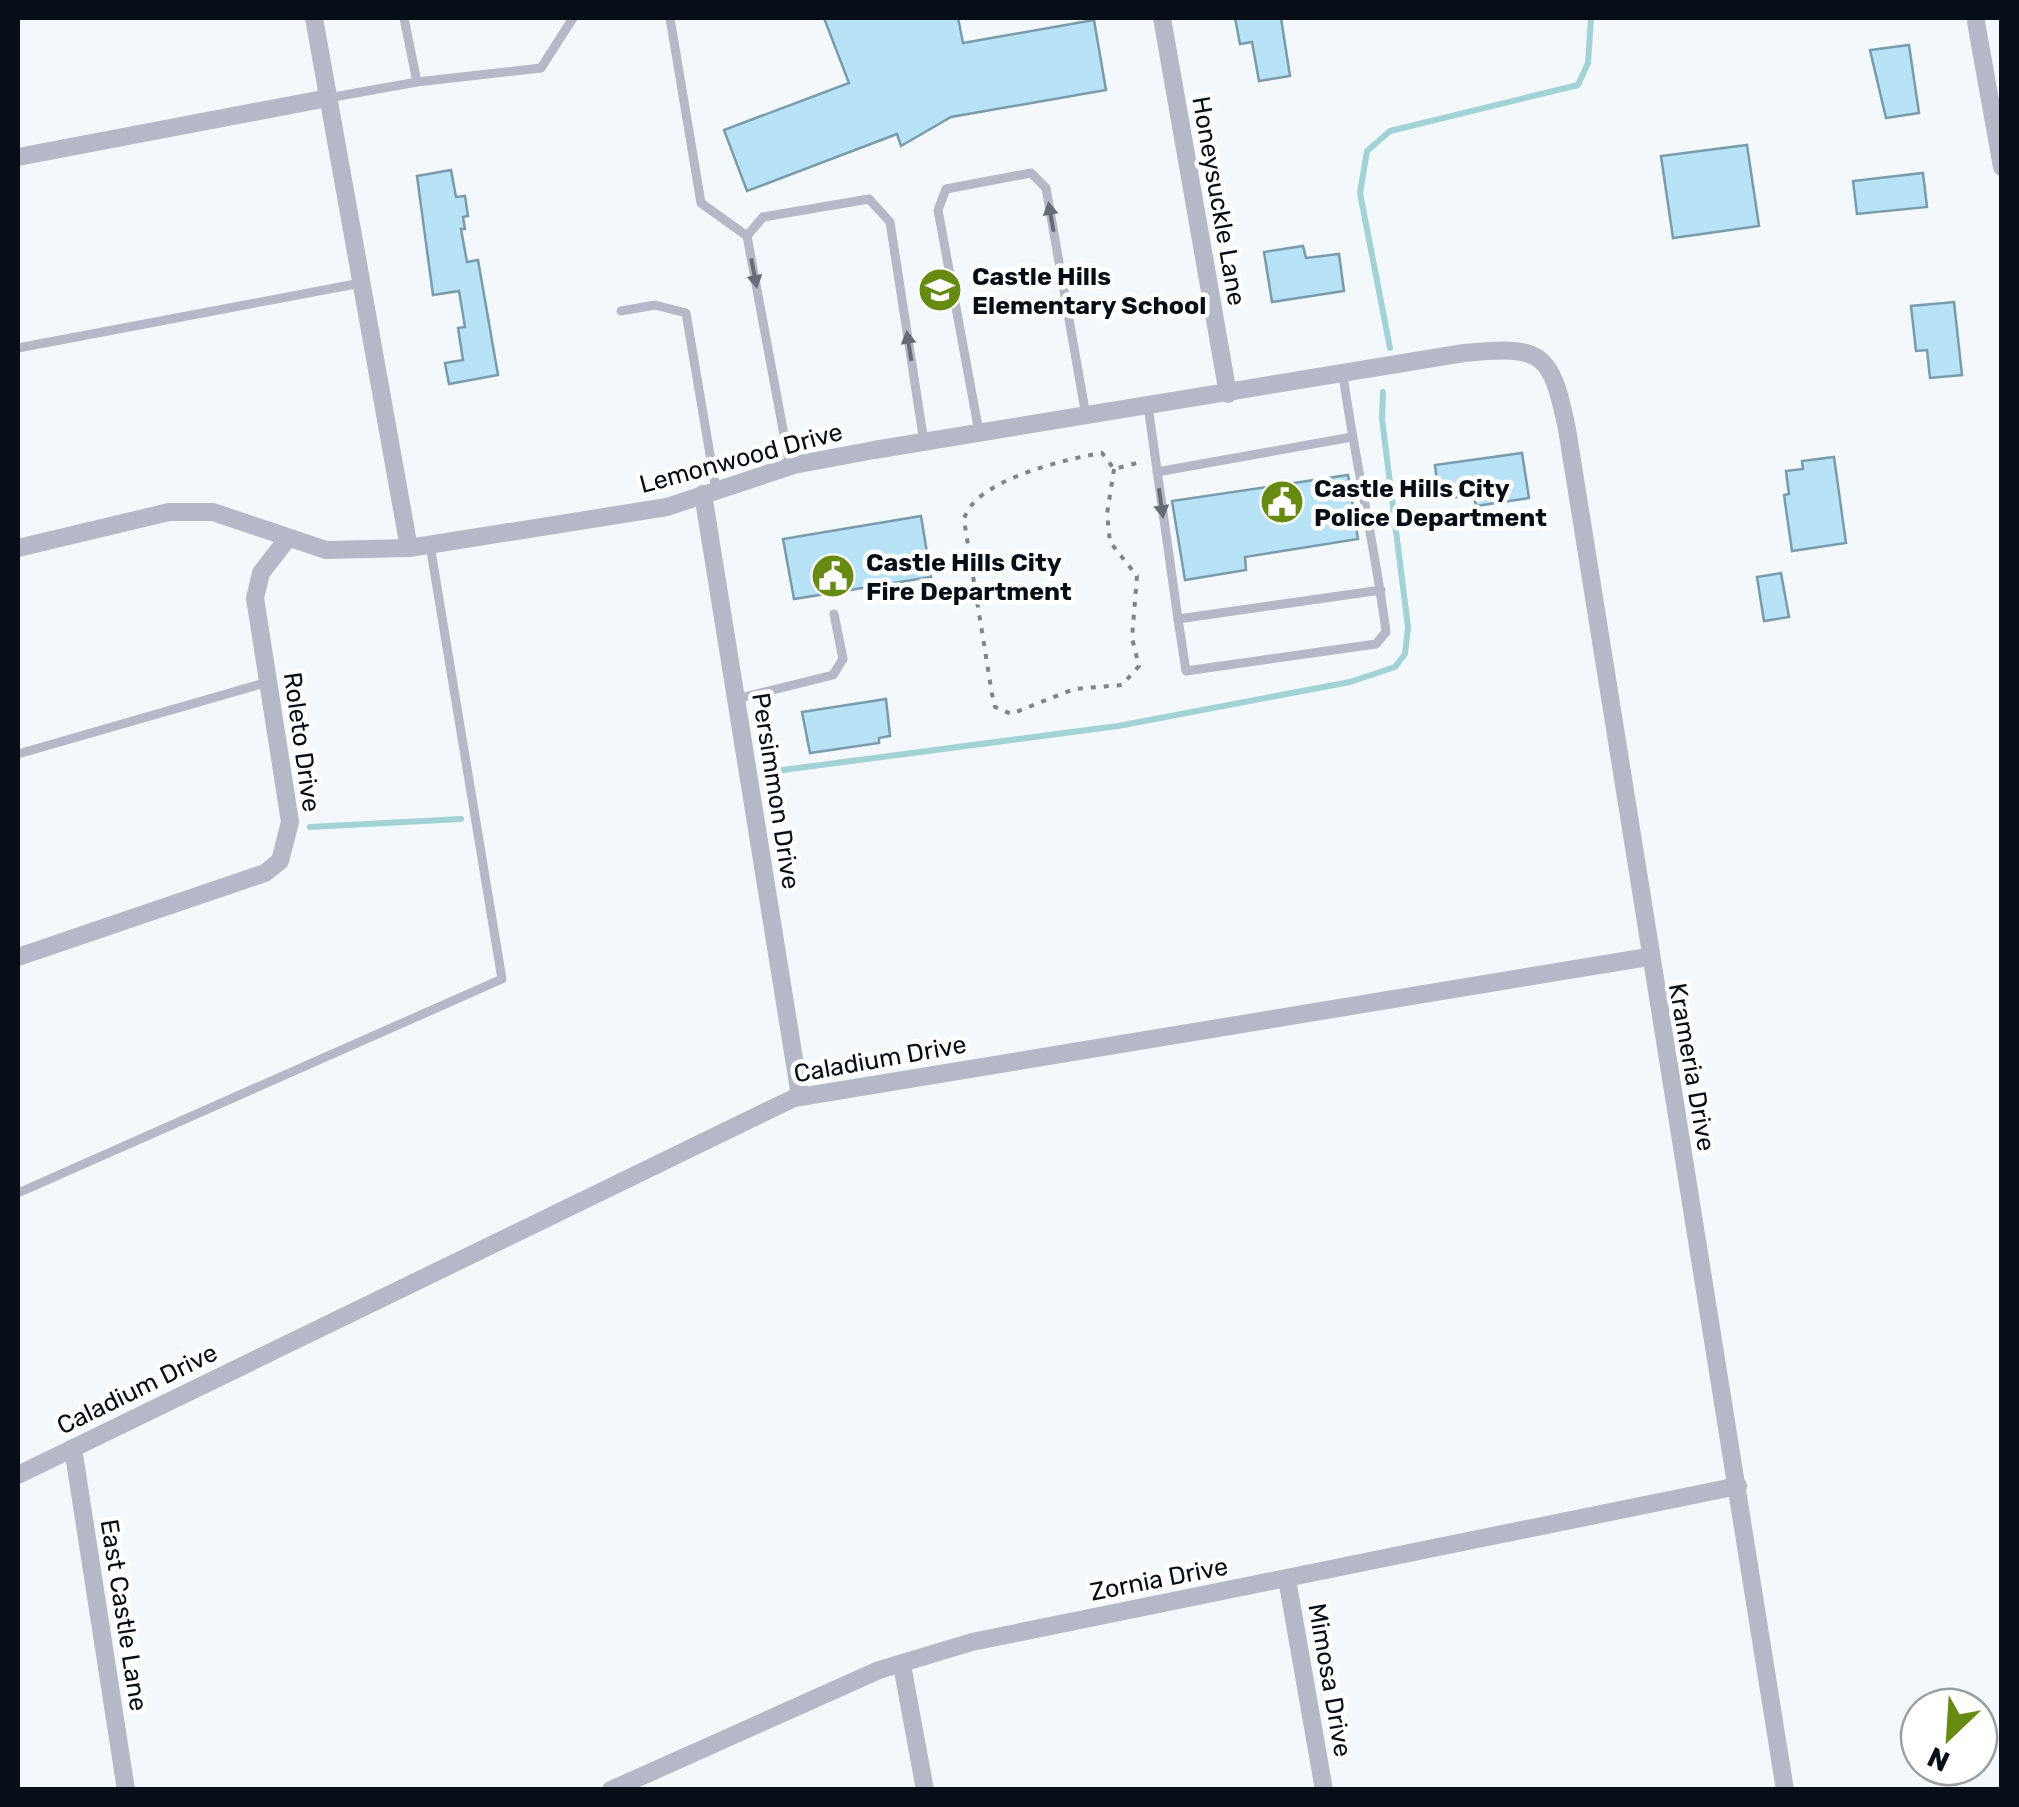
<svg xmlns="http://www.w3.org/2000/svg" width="2019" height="1807" font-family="Rubik,sans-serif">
<rect width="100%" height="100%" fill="#f3f8fd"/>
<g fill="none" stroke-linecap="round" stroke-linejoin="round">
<!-- stream -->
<g stroke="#a1d3d6" stroke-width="6">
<path d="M1390,348L1360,193L1367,151L1390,131L1578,85L1588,63L1591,18"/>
<path d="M775,771L1118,726L1350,682L1395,667L1405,654L1408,627L1382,419L1383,392"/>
<path d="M310,827L461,819"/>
<path d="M1999,1790L2002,1789"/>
</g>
</g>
<!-- building -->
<g fill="#b8e2f5" stroke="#799cad" stroke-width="2.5">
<path d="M824,18H958L963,43L1094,20L1106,90L951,117L901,146L897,134L747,191L724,130L849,83Z"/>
<path d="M1235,18H1281L1290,76L1259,81L1252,42L1240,44Z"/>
<path d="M1909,45L1919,113L1886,118L1870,50Z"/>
<path d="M1747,145L1759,226L1673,238L1661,156Z"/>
<path d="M451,170L456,197L465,196L468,216L463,217L465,229H461L467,262L478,260L498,375L449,384L445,363L463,360L458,328L465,327L459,291L433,295L417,176Z"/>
<path d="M1923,173L1927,207L1857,214L1853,181Z"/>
<path d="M1303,246L1306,258L1339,254L1344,291L1272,302L1264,252Z"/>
<path d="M1954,302L1962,375L1930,378L1927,350L1916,351L1911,306Z"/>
<path d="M1522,453L1529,498L1476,506L1474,495L1439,499L1435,465Z"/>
<path d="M1834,457L1846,543L1792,551L1784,495L1789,494L1786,471L1803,469L1802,461Z"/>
<path d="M1348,475L1358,539L1245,557L1246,570L1185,580L1172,501Z"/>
<path d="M921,516L931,577L794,599L783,539Z"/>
<path d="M1781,573L1789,617L1764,621L1757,577Z"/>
<path d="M886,699L890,736L879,738V743L810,753L802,712Z"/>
</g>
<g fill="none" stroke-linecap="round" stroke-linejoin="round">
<!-- path -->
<path stroke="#7e848b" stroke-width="4" stroke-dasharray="5 8" stroke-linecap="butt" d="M1114,469L1107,514L1110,542L1137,576L1132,638L1139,666L1122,685L1074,689L1011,714L995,707L992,694L964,520C972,481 1065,459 1102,453L1114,469L1141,462"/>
<!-- lane -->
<g stroke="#b5b8c6" stroke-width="9">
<path d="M670,18L701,203L747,236"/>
<path d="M417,82L541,68L573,18"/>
<path d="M328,98L417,82L404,18"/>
<path d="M621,311L655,305L686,313L716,490"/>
<path d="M18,348L361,283"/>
<path d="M1343,375C1355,461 1375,546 1386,632L1376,644L1186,671L1178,619L1381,590"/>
<path d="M1148,406L1178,619"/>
<path d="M979,432L938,210L946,189L1031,173L1046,188L1086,416"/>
<path d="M790,467L747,236L763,217L869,199L890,222L924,442"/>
<path d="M1157,472L1352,437"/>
<path d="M736,699L833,675L843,659L834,614"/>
<path d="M18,754L268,682"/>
<path d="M18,1193L502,979L430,545"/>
</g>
<!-- street -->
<g stroke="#b5b8c6" stroke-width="18">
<path d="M314,18L409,548"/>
<path d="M1162,18L1228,394"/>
<path d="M1976,22L2002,167"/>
<path d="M18,157L328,98"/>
<path d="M703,494L800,1096"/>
<path d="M18,548L169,512H213L326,550L409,548L667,507L794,465L874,450L1464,353C1543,345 1551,352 1567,429L1785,1790"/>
<path d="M18,957L265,873L280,861L290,822L255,598L261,573L288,538"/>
<path d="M73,1448L126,1790"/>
<path d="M18,1475L794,1098L1648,957"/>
<path d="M1287,1579L1324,1790"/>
<path d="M902,1665L925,1790"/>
<path d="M611,1790L879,1670L972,1642L1738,1486"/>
</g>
</g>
<!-- one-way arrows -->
<defs><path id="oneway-solid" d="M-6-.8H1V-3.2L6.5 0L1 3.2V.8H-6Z" transform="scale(2.5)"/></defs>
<g fill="#666c77">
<use href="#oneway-solid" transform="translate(1051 217) rotate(-100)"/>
<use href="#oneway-solid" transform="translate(754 273) rotate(79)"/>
<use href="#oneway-solid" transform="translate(909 346) rotate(-99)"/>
<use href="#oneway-solid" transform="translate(1161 503) rotate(82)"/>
</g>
<!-- icons -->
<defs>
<symbol id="school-disc" viewBox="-11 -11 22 22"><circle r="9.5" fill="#668a12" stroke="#fff"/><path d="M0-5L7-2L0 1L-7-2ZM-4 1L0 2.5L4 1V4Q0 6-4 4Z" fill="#fff"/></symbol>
<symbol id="civic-disc" viewBox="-11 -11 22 22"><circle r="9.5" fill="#668a12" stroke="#fff"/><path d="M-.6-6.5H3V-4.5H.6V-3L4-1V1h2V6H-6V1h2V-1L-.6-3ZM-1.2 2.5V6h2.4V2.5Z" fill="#fff"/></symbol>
</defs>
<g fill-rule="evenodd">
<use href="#school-disc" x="915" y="265" width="50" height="50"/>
<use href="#civic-disc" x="1257" y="477" width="50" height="50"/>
<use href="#civic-disc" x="808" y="551" width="50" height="50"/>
</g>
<g text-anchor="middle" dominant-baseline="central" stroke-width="9" stroke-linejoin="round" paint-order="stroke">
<!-- street labels -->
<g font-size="25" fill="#060e17" stroke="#fff">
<text transform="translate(1219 201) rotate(80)">Honeysuckle Lane</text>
<text transform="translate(741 458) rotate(-15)">Lemonwood Drive</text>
<text transform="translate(302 742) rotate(82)">Roleto Drive</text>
<text transform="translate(776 791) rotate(81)">Persimmon Drive</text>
<text transform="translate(880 1059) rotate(-10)">Caladium Drive</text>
<text transform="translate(1692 1067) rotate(80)">Krameria Drive</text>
<text transform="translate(137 1389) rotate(-26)">Caladium Drive</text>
<text transform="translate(1159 1579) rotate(-11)">Zornia Drive</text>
<text transform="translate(124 1615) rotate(81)">East Castle Lane</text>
<text transform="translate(1330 1680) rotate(80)">Mimosa Drive</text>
</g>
<!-- poi labels -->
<g font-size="25" font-weight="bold" fill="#060e17" stroke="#fff" text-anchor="start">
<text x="972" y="276">Castle Hills<tspan x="972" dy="29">Elementary School</tspan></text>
<text x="1314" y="488">Castle Hills City<tspan x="1314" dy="29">Police Department</tspan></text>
<text x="866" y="562">Castle Hills City<tspan x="866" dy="29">Fire Department</tspan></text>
</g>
</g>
<!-- border -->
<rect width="2019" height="1807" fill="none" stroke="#060e17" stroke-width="40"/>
<!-- north arrow -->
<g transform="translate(1949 1737) rotate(205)"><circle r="48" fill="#ffffff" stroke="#9b9fa2" stroke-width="2.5"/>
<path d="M0-8L18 38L0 25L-18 38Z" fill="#668a12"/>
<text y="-15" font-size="28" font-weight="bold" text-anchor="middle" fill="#060e17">N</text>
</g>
</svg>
